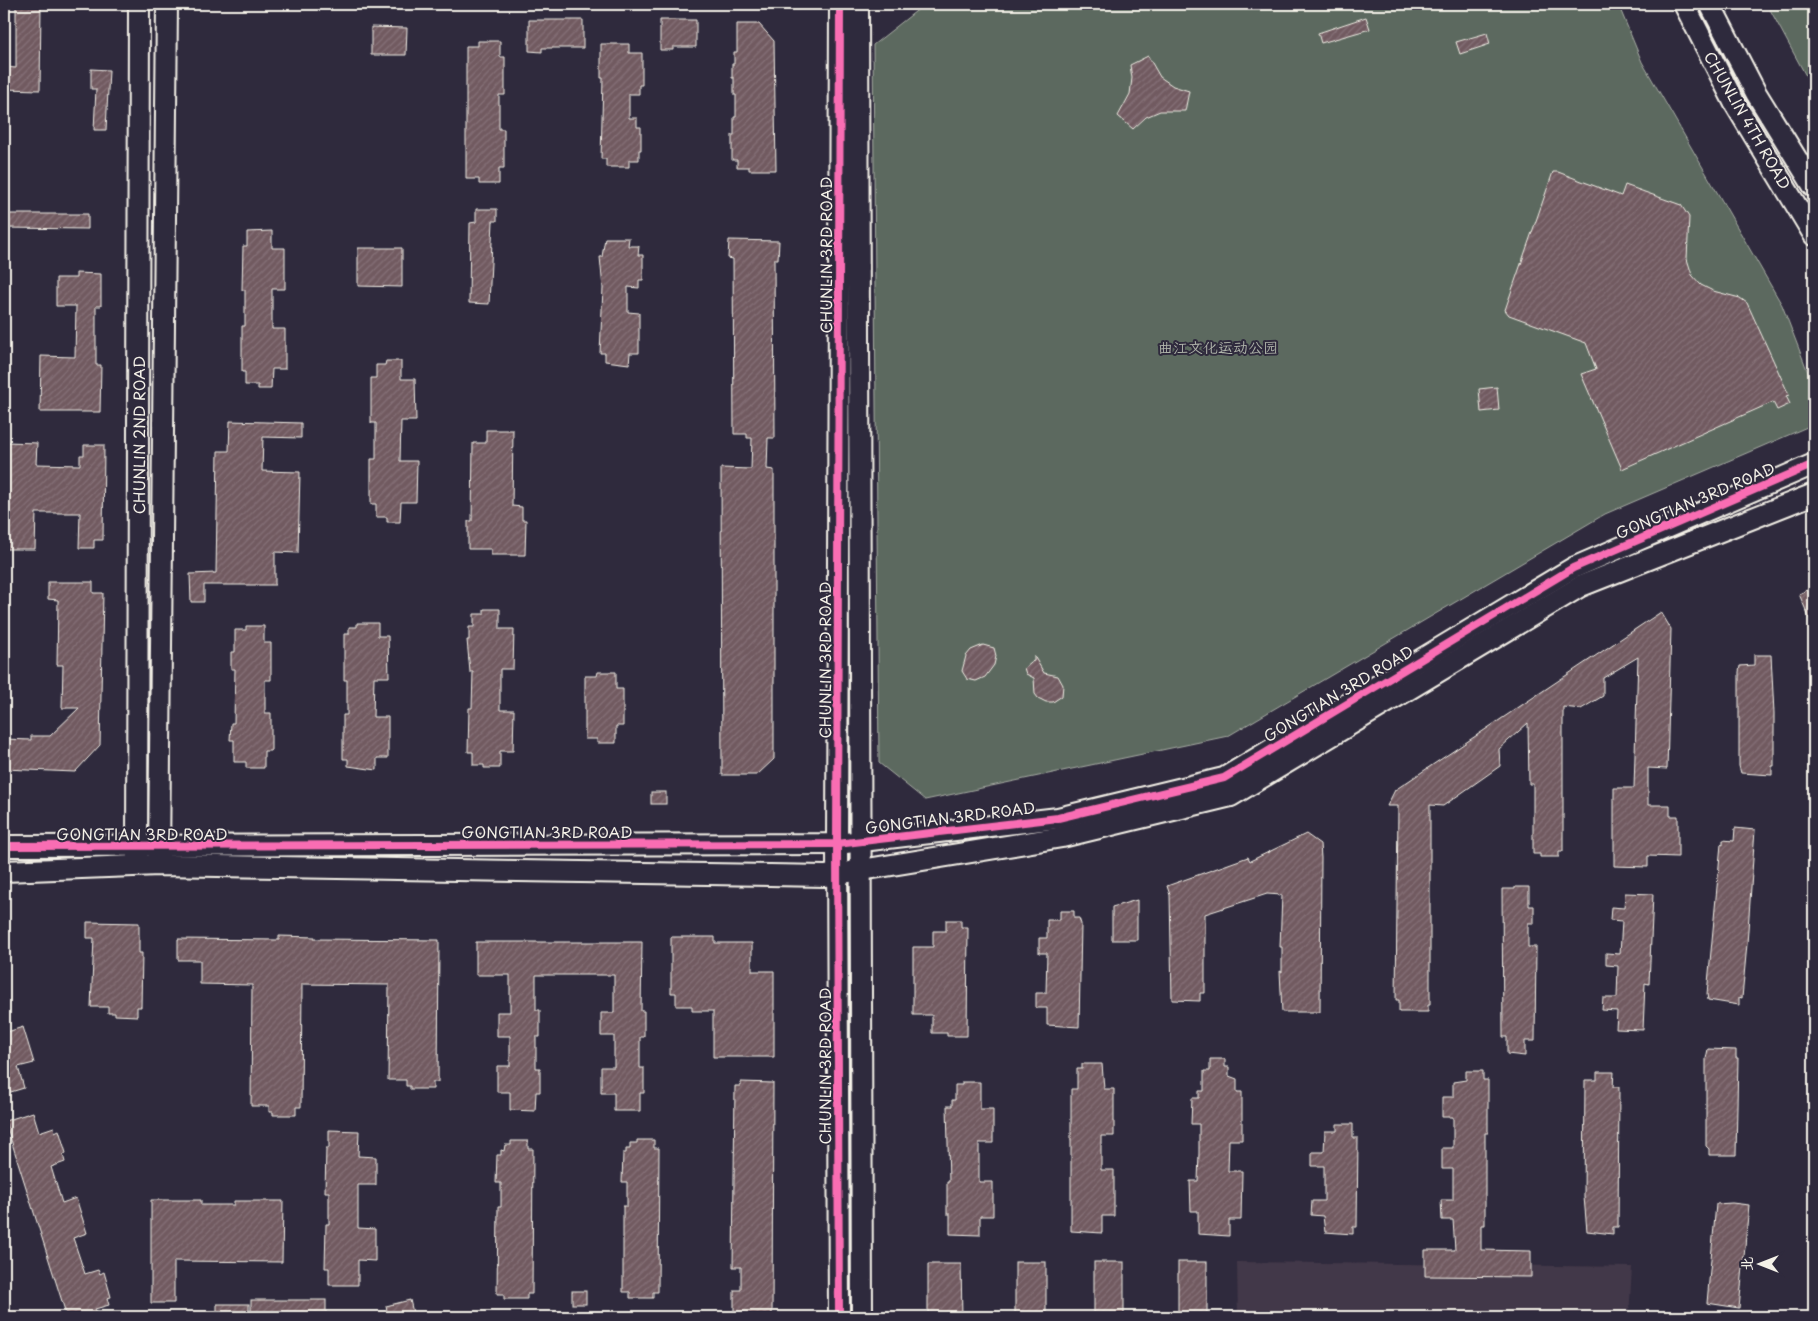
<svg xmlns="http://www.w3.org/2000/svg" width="1818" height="1321" font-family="'Playpen Sans','LXGW WenKai TC',sans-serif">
<defs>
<pattern id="building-hatch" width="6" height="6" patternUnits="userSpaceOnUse" patternTransform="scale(1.25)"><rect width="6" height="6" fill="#715a61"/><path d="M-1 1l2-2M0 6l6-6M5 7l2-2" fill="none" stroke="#867278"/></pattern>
</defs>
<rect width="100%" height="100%" fill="#2f2a3d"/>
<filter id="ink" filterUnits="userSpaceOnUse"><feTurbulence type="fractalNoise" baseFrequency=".02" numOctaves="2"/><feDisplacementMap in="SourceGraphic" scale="10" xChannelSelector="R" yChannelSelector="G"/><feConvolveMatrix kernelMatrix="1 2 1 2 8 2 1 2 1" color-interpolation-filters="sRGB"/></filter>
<g filter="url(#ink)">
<!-- built -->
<path fill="#433848" d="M1237,1262L1632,1267L1629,1317H1238Z"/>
<!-- park -->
<g fill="#5b695f" stroke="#a8ada4">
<path d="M925,4H1618L1642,62L1782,305L1814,388V424L1605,514L1228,736L925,800L879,763L873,45Z"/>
<path d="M1767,4H1814V91L1812,87Z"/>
</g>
<!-- building -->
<g fill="url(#building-hatch)" stroke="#f4f1e8">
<path d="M16,4H41L40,90L4,89V67L16,68Z"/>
<path d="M1366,17L1370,29L1321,43L1318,33Z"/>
<path d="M529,20H583V48H542V52L529,51Z"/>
<path d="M660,20H696V47H673V50H660Z"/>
<path d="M737,24H759L774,41L776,170H749V167H737V160H732V135H734V117H736V95H734V78H732V64H734V52H737Z"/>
<path d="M371,27L407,28L406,55H371Z"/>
<path d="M1487,33L1490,44L1460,54L1456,42Z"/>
<path d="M478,41H500V57H505V95H499V129H504V168H499V184H479V179H466V46H478Z"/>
<path d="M601,44H629V53H642V85H639V94H629V118H637V127H641V150H639V160H629V167H606V159H601L603,78H601Z"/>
<path d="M1148,56L1160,77L1173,86L1189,91L1185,111H1160L1146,117L1133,129L1118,116L1130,94L1132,78L1130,65Z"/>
<path d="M91,69L109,70L106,130H94L96,89H91Z"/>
<path d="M1553,172H1558L1621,196L1625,185L1681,205L1689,217L1687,259L1692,275L1701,285L1713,291L1740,298L1747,303L1789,395L1786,396L1790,404L1777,410L1773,402L1622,469L1581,374L1596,369L1586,343L1509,315L1505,310Z"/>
<path d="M476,209H497V221H493L489,304L469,303L470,223L476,222Z"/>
<path d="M4,214H88V229L4,228Z"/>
<path d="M272,231V248H285V289H272V329H285V369H272L271,389H258V385H245V372H242V326H245V290H242L243,246H247V232Z"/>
<path d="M605,238H629L628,246H639L638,255H643V280H639V288L628,287V312L639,313V353H630L629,364L605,361V353H600L603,288L600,257H602Z"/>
<path d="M729,240L779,241L778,259H774L775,438H768L767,469L774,470V759L757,775H722L721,468L751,469L752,438H747V434H734L733,259L728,258Z"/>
<path d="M358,248H402V287L358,286Z"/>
<path d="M76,273L101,274V306H96V365H101L100,412H40L41,356L75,357L76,306H56V278H76Z"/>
<path d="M386,361H401V379H415L416,421H401L400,461H417L416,502H401L400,522H387V517H376V504H371V459H376V423H371V378H376V365H385Z"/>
<path d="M1497,387L1499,410L1481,412L1479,389Z"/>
<path d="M230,421L301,423V438L263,437L262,471L300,472L298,553L275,552V585H204V602H191L190,574L216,573L218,451H229Z"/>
<path d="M486,430H513L512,506L522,507V520H526L525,555H491V549H468V521H472L473,443H486Z"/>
<path d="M6,442L37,443L36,464L80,465V455H84V445H104L103,540H94V548H79L80,513H36L35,549H5Z"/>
<path d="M48,582H93V593H103L100,745L75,772L4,769V739L31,740V736H50L79,708H62L63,665H57L58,600L48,599Z"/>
<path d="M1814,587V629L1799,594Z"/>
<path d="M484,609H500V629H514L513,669H500V710H514L513,751H500V768H484V765H473V752H468L469,708H472L473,672H470L467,640H469V627H474V614H484Z"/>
<path d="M1661,612L1671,629L1667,769L1648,768V805H1670V816H1678V857L1648,856V867L1614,866V788H1634L1638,657L1603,678V696L1581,709L1563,707V851H1559V857H1540V854H1533V784H1529L1528,723L1499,749L1500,766L1443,806L1430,805V1005H1428V1012H1399V1000H1396L1398,806H1387L1395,790Z"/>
<path d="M357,623H378V636H388L389,677H374L373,717H388V758H377V770L348,766V759H343V715H347V680H344V634H349V627H357Z"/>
<path d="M246,626H264V643H271V680H265V713H271V751H264V768H246V762H234V740H230L231,723H234L235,669H231V652H235V630H246Z"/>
<path d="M983,645L994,648L996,656L994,665L985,677L976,681L967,679L962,671L966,656L971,650Z"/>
<path d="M1754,655H1771L1774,713V766H1772V775L1741,773L1739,766V672L1740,666L1754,665Z"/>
<path d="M1034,656L1044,673L1058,676L1063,685L1062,696L1053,702H1046L1038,698L1035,694L1034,678L1026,674L1024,668L1031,662L1034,661Z"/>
<path d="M598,672H616V689H623V726H616V743H597V739H585V676H597Z"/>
<rect x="651" y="792" width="15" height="12"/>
<path d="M1735,828L1755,830L1747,944L1742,998L1739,997V1005L1708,1000L1707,994L1721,844L1723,845V840L1734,841Z"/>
<path d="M1306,834L1320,844L1321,858L1320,1012H1282L1280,971L1282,972V947H1280L1282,895L1267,894L1205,914V993H1200V1001L1172,1000L1170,895L1167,886L1248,857L1250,861Z"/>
<path d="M1515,887H1529V906H1534V923H1528V947H1536L1535,1041H1525V1056L1507,1054V1037H1503L1502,889H1515Z"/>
<path d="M1625,893L1653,894L1649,984L1645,983L1643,1030L1616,1029L1617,1011L1602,1010L1603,998H1617L1618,966L1606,965V953L1620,954L1622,921L1610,920L1611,907L1624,908Z"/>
<path d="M1137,900V940H1112V907Z"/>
<path d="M1060,911H1074V918H1079L1081,924L1079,1027L1047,1025V1008H1036V993H1046L1047,953H1039V938H1047V920H1060Z"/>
<path d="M946,920H961V927H968L967,1036H947V1033H932V1015H913V947H933V931H946Z"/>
<path d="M87,922L139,923V953H142L141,1007H137V1016L115,1015V1013H108V1007H91L94,938H87Z"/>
<path d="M279,936L315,937V939L439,940L438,1082H433V1089H410V1086H406V1080H388L389,985L302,984L301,1107H296V1115H273V1112H269V1106H251L252,985L200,984V960H178V939L279,940Z"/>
<path d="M671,937H715V943H752V971H774V1057H713V1011H692V1006H676V993H671Z"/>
<path d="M476,942H642L641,1011H644V1037H640V1068H644V1093H640V1111H614V1093H601V1067H614V1036H601V1013H614V975H536V1010H540V1037H536V1068H540V1092H536L535,1111L510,1110V1092H497V1066H510V1036H497V1012H510V975H476Z"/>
<path d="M23,1027L34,1063L18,1067L24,1088L4,1094V1033Z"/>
<path d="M1708,1049L1736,1050V1058H1738L1736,1155H1709V1149L1706,1146V1059Z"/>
<path d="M1210,1059H1225V1067H1229V1076L1237,1079V1092H1242V1140H1229L1228,1171H1242L1241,1220H1229V1236L1198,1234V1211H1191L1190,1181H1198L1199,1153V1124H1191L1192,1098H1199V1091H1204V1071H1210Z"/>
<path d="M1082,1064H1102L1104,1089H1114V1136H1101V1170H1114V1216H1102V1233L1071,1231V1089H1077V1069H1082Z"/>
<path d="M1466,1071H1483V1080H1488V1133H1485V1225H1481V1250L1531,1251V1277L1425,1276V1250H1455L1453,1220H1442L1441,1200H1453V1169H1442V1148H1453V1117H1442V1097H1453V1082L1466,1080Z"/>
<path d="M1597,1072H1614L1613,1087H1619L1618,1227H1613V1234L1587,1231L1584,1197L1585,1080H1597Z"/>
<path d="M741,1082L773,1083L772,1317H734V1290H741V1267H733L735,1086H741Z"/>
<path d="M962,1082H980V1109H993V1143H979V1182H993V1216H980V1235L950,1234V1214H947V1182H949L947,1106H952V1100H955V1085H962Z"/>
<path d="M33,1112L39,1132L54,1127L55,1132L59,1130L66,1153L63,1155L65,1162L51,1167L62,1203L76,1198L87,1233L73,1238L85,1274L98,1270L100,1274L104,1272L111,1297L107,1298L109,1305L95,1309L98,1317H67L5,1121Z"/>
<path d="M1337,1124H1353V1138H1358L1357,1227H1353V1234L1325,1232L1323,1216L1311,1215L1312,1201H1324V1166H1312V1152H1324L1325,1131H1337Z"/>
<path d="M329,1130L359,1131L358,1156L376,1157V1185H358V1228L375,1229V1261L358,1260V1285H329V1268H325L326,1224H329V1192H325L326,1148H329Z"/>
<path d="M637,1140H654V1148H659L658,1292H653V1298H630V1292H623V1206H627V1182H622L623,1153H626V1149H630V1143H637Z"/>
<path d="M511,1141H528V1149H533L532,1294H527V1299H504V1294H497L498,1207H501V1183H496L497,1155H501V1150L504,1151L505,1145H511Z"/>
<path d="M151,1200H201V1205H234V1201H283L282,1262L174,1261V1303H151Z"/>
<path d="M1732,1203L1749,1205L1739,1308L1707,1303L1716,1204Z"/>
<rect x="1015" y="1262" width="31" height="55"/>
<rect x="1094" y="1262" width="30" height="55"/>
<rect x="1178" y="1262" width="29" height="55"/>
<path d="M928,1264H961L962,1317H928Z"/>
<rect x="572" y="1291" width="14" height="13"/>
<rect x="251" y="1300" width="75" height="15"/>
<path d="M410,1300L414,1317H388L386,1306Z"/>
<rect x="217" y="1304" width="32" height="13"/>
</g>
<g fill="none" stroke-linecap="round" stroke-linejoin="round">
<defs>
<g id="minor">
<path d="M858,4L862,1317"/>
<path d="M1684,4L1735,104L1814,235"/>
<path d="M1710,4L1756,93L1814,187"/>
<path d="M4,846L837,844L1058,818L1224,778L1573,568L1814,464"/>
<path d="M137,859L139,4"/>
<path d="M159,861L167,4"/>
<path d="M4,871L159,865L825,876L1062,837L1231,796L1581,586L1814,494"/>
<path d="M839,1317L837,844L840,4"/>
</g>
</defs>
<!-- minor casing -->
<use href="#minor" stroke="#f4f1e8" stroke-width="24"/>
<!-- minor -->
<use href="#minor" stroke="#2f2a3d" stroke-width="20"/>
<defs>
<g id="cycleway">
<path d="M4,846L837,844L1058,818L1224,778L1573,568L1814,464"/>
<path d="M839,1317L837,844L840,4"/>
</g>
</defs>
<!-- cycleway casing -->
<use href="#cycleway" stroke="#2f2a3d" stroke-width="11"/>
<!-- cycleway -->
<use href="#cycleway" stroke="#f96db3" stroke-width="8"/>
</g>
</g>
<g text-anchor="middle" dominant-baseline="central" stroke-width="4" stroke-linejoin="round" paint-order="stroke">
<!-- street labels -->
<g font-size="15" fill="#f4f1e8" stroke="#2f2a3d">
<text transform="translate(1748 120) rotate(60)">CHUNLIN 4TH ROAD</text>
<text transform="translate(825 255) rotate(-90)">CHUNLIN 3RD ROAD</text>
<text transform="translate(138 435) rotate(-90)">CHUNLIN 2ND ROAD</text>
<text transform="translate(1695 500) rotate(-23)">GONGTIAN 3RD ROAD</text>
<text transform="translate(824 660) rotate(-90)">CHUNLIN 3RD ROAD</text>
<text transform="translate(1338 693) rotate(-31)">GONGTIAN 3RD ROAD</text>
<text transform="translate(950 817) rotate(-7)">GONGTIAN 3RD ROAD</text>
<text x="547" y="831">GONGTIAN 3RD ROAD</text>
<text x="142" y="833">GONGTIAN 3RD ROAD</text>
<text transform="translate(824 1066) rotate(-90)">CHUNLIN 3RD ROAD</text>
</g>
<!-- park labels -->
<g font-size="15" fill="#afb4aa" stroke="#2f2a3d">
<text x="1218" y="346">曲江文化运动公园</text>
</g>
</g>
<!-- margin -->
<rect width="1818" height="1321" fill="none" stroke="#2f2a3d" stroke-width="20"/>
<rect x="10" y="10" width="1798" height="1301" fill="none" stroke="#f4f1e8" stroke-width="2" filter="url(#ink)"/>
<!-- north arrow -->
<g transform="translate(1760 1264) rotate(270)" stroke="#2f2a3d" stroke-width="4" paint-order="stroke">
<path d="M0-4L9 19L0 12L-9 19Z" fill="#f4f1e8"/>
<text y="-8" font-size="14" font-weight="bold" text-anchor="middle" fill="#f4f1e8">北</text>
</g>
</svg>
